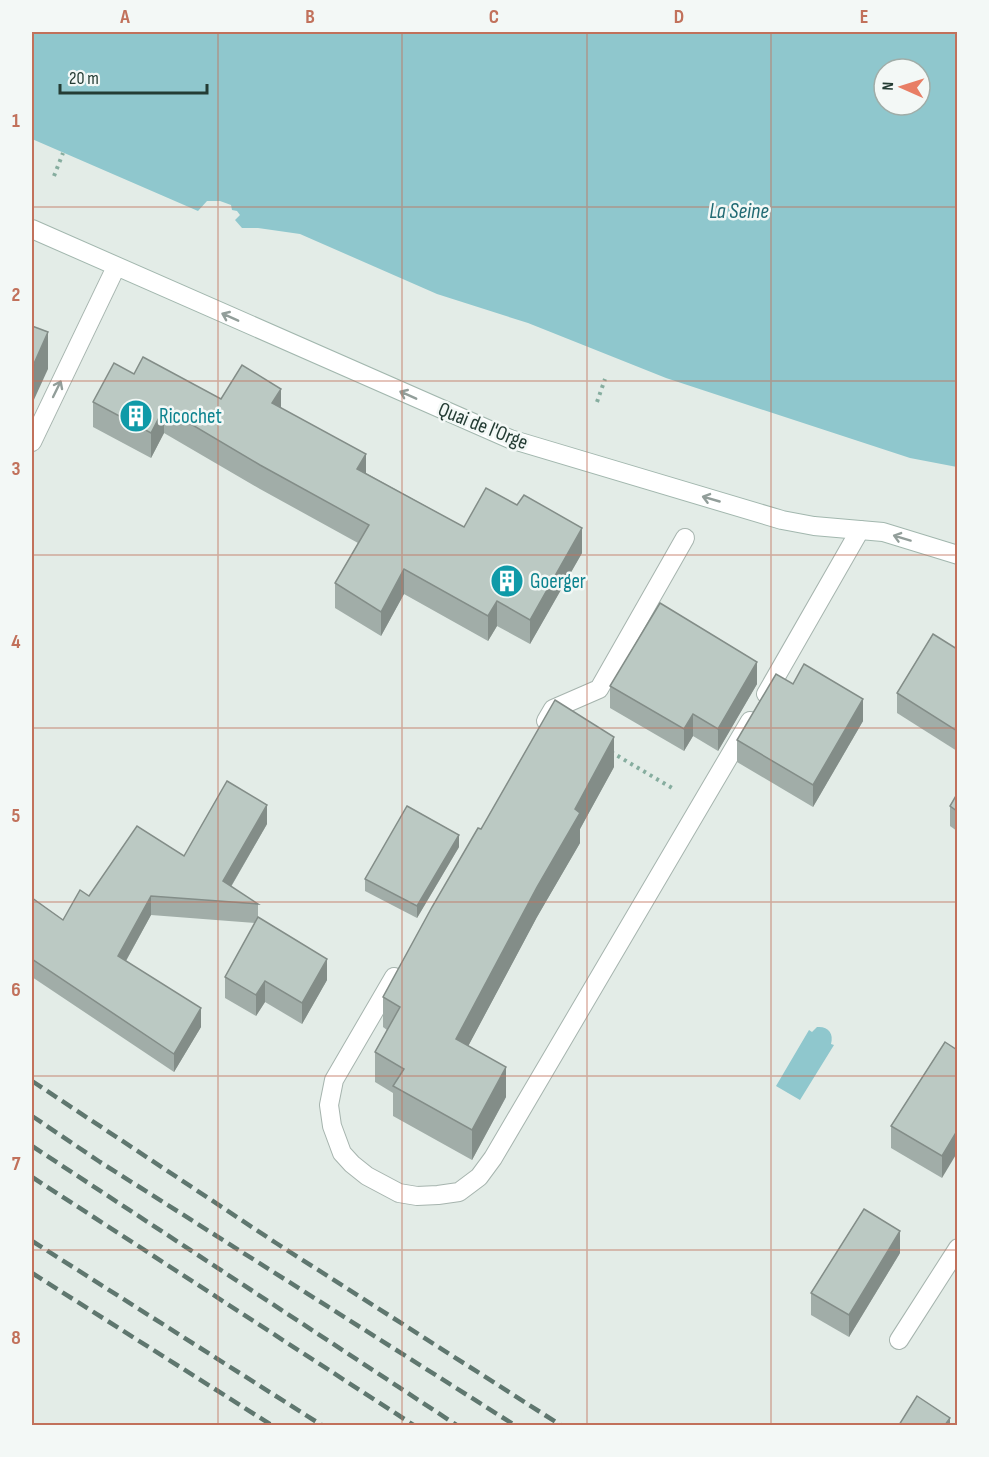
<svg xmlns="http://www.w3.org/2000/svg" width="989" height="1457" font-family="'Sofia Sans Condensed',sans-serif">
<rect width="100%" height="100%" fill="#e3ece7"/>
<!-- water -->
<g fill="#8fc7cd" fill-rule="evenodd">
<path d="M32,32H957V467L910,458L666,378L528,323L437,294L300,234L258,228H242L235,220L240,215L237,211L232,210L231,205L220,201H207L198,211L32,139ZM884,69H920V105H884Z"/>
<path d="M817,1027C828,1026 834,1033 831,1044L834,1045L800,1100L776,1086L809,1030L812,1032Z"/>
</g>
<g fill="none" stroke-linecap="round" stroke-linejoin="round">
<defs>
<g id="lane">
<path d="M32,442L116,267"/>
<path d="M766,694L860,530"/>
<path d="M546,721L553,709L599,689L685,538"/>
<path d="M394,977L334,1080L329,1105L332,1126L342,1153L352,1164L367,1176L399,1193L417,1196L438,1195L459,1192L479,1177L493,1158L750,721"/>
</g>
<path id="street" d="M899,1340L958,1248"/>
<path id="secondary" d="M32,229L510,439L782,520L814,526L883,532L958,555"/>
</defs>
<!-- lane casing -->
<use href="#lane" stroke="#a6b4ae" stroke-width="20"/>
<!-- street casing -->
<use href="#street" stroke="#a6b4ae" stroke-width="20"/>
<!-- secondary casing -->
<use href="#secondary" stroke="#a2b7ae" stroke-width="20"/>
<!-- path -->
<g stroke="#86ad9f" stroke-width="4" stroke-dasharray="3 4.5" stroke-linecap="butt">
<path d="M54,176L63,153"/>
<path d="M597,402L605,379"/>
<path d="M611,752L672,788"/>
</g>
<!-- lane -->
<use href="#lane" stroke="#fff" stroke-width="18"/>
<!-- street -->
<use href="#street" stroke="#fff" stroke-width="18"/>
<!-- secondary -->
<use href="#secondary" stroke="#fff" stroke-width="18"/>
<!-- rail -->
<g stroke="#5f776f" stroke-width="4.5" stroke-dasharray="12 6" stroke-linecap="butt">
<path d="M32,1081L276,1243L562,1426"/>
<path d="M32,1116L100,1162L516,1426"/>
<path d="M32,1146L458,1426"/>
<path d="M32,1177L415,1426"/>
<path d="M32,1241L323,1426"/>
<path d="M32,1273L273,1426"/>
</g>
</g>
<!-- wall -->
<g fill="#a1ada8">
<path d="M134,374L221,399L281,408L366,473L464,527L582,553L530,644L497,626L488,641L404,594L381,636L335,608V583L358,543L260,489L164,433L151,458L93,427V402Z"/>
<path d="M957,649V751L897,713V693Z"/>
<path d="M757,684L718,751L693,736L684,751L610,708V686Z"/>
<path d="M793,684L863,721L813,807L737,762V740Z"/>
<path d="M614,767L580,829V843L537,917L468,1046L506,1097L472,1160L393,1116V1093L375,1082V1052L387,1030L383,1027V997L481,829Z"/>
<path d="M957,794V831L950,826V806Z"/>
<path d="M267,824L231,887L258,904V918L327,980L302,1024L265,1002L256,1016L225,998V977L255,923L151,915L126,961L201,1027L174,1072L32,977V898L63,920L89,896L184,856Z"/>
<path d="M459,847L417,918L365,891V879Z"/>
<path d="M945,1042L942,1178L891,1148V1126Z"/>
<path d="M900,1253L849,1337L811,1315V1293Z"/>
</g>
<!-- shaded-wall -->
<g fill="#838d88">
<path d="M48,332V369L32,404V368Z"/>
<path d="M281,389V414L272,403Z"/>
<path d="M164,408V433L151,458V433Z"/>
<path d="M366,454V479L357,469Z"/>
<path d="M582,528V553L530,644V620Z"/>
<path d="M404,569V594L381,636V612Z"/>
<path d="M497,601V626L488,641V616Z"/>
<path d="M757,662V684L718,751V729Z"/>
<path d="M863,699V721L813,807V785Z"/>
<path d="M693,714V736L684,751V729Z"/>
<path d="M614,737V767L580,829V843L537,917L456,1069V1039L575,809Z"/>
<path d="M267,805V824L223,900V881Z"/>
<path d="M459,835V847L417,918V906Z"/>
<path d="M151,896V915L118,975V956Z"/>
<path d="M327,959V980L302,1024V1003Z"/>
<path d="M265,981V1002L256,1016V995Z"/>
<path d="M201,1008V1027L174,1072V1054Z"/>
<path d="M506,1067V1097L472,1160V1130Z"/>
<path d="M957,1131V1153L942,1178V1156Z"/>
<path d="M900,1231V1253L849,1337V1315Z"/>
<path d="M950,1418V1425H945Z"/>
</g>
<!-- building -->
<g fill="#bbc9c3" stroke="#838d88" stroke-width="1.5">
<path d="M32,326L48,332L32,368Z"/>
<path d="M143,357L221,399L242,365L281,389L272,403L366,454L357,469L464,527L486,488L517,505L524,495L582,528L530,620L497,601L488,616L404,569L381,612L335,583L369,525L260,465L164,408L151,433L93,402L114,363L134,374Z"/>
<path d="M660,603L757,662L718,729L693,714L684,729L610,686Z"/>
<path d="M933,634L957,649V731L897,693Z"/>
<path d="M804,664L863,699L813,785L737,740L776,674L793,684Z"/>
<path d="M555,700L614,737L575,809L580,813L537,887L456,1039L506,1067L472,1130L393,1086L404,1069L375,1052L400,1007L383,997L432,907L478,828L481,829Z"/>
<path d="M227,781L267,805L223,881L258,904L151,896L118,956L201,1008L174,1054L32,959V898L63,920L80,890L89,896L137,826L184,856Z"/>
<path d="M957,794V811L950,806Z"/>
<path d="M407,806L459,835L417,906L365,879Z"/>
<path d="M258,917L327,959L302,1003L265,981L256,995L225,977Z"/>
<path d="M945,1042L957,1050V1131L942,1156L891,1126Z"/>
<path d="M864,1209L900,1231L849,1315L811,1293Z"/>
<path d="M917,1396L950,1418L945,1425H899Z"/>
</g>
<!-- one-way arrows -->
<defs><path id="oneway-shaft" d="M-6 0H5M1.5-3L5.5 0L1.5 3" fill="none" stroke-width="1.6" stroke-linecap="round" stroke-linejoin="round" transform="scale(1.5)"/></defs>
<g stroke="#929e9a">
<use href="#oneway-shaft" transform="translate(230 317) rotate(-156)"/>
<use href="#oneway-shaft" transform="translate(57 389) rotate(-64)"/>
<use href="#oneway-shaft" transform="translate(408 395) rotate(-156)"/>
<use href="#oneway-shaft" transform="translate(711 499) rotate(-164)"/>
<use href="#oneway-shaft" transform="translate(902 538) rotate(-163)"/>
</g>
<!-- grid -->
<path fill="none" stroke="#c1715b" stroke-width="1.5" stroke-opacity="0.55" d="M218,32V1426M402,32V1426M587,32V1426M771,32V1426M32,207H958M32,381H958M32,555H958M32,728H958M32,902H958M32,1076H958M32,1250H958"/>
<!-- icons -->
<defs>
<symbol id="building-disc" viewBox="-11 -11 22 22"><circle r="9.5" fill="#0f9aa8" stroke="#f3f8f6"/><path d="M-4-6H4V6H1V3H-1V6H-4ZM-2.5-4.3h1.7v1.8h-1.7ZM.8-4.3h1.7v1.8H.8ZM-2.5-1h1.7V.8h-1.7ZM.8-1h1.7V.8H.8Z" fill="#fff"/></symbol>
</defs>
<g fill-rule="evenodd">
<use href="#building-disc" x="117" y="397" width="38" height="38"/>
<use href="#building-disc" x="488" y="562" width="38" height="38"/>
</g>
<g text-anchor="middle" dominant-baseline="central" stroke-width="5" stroke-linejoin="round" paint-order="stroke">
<!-- culture labels -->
<g font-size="21" fill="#0d838f" stroke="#f3f8f6" text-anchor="start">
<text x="159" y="416">Ricochet</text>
<text x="530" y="581">Goerger</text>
</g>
<!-- street labels -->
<g font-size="21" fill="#243c34" stroke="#f3f8f6">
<text transform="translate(483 426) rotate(22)">Quai de l'Orge</text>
</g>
<!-- water labels -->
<g font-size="22" font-style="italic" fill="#226b74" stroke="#f3f8f6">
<text x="739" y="211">La Seine</text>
</g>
</g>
<!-- border -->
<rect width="989" height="1457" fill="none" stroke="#f3f8f6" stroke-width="66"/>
<!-- north arrow -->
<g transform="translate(902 87) rotate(273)"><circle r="28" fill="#f3f8f6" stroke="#a0ada8" stroke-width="1.5"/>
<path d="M0-4.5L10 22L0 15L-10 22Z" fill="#e87e65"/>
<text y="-9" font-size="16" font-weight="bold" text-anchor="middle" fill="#243c34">N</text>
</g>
<!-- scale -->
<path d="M60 84v9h147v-9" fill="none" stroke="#243c34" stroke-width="3"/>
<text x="69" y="84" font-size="18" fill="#243c34" stroke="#f3f8f6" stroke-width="4.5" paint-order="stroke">20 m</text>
<rect x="33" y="33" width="923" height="1391" fill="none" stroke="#c1715b" stroke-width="2"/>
<g font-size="20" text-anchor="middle" font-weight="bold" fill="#c1715b">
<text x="125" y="23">A</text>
<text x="310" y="23">B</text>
<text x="494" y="23">C</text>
<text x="679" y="23">D</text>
<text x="864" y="23">E</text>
<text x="16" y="127">1</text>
<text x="16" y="301">2</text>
<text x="16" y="475">3</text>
<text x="16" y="648">4</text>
<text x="16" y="822">5</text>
<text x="16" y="996">6</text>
<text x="16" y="1170">7</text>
<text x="16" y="1344">8</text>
</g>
</svg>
